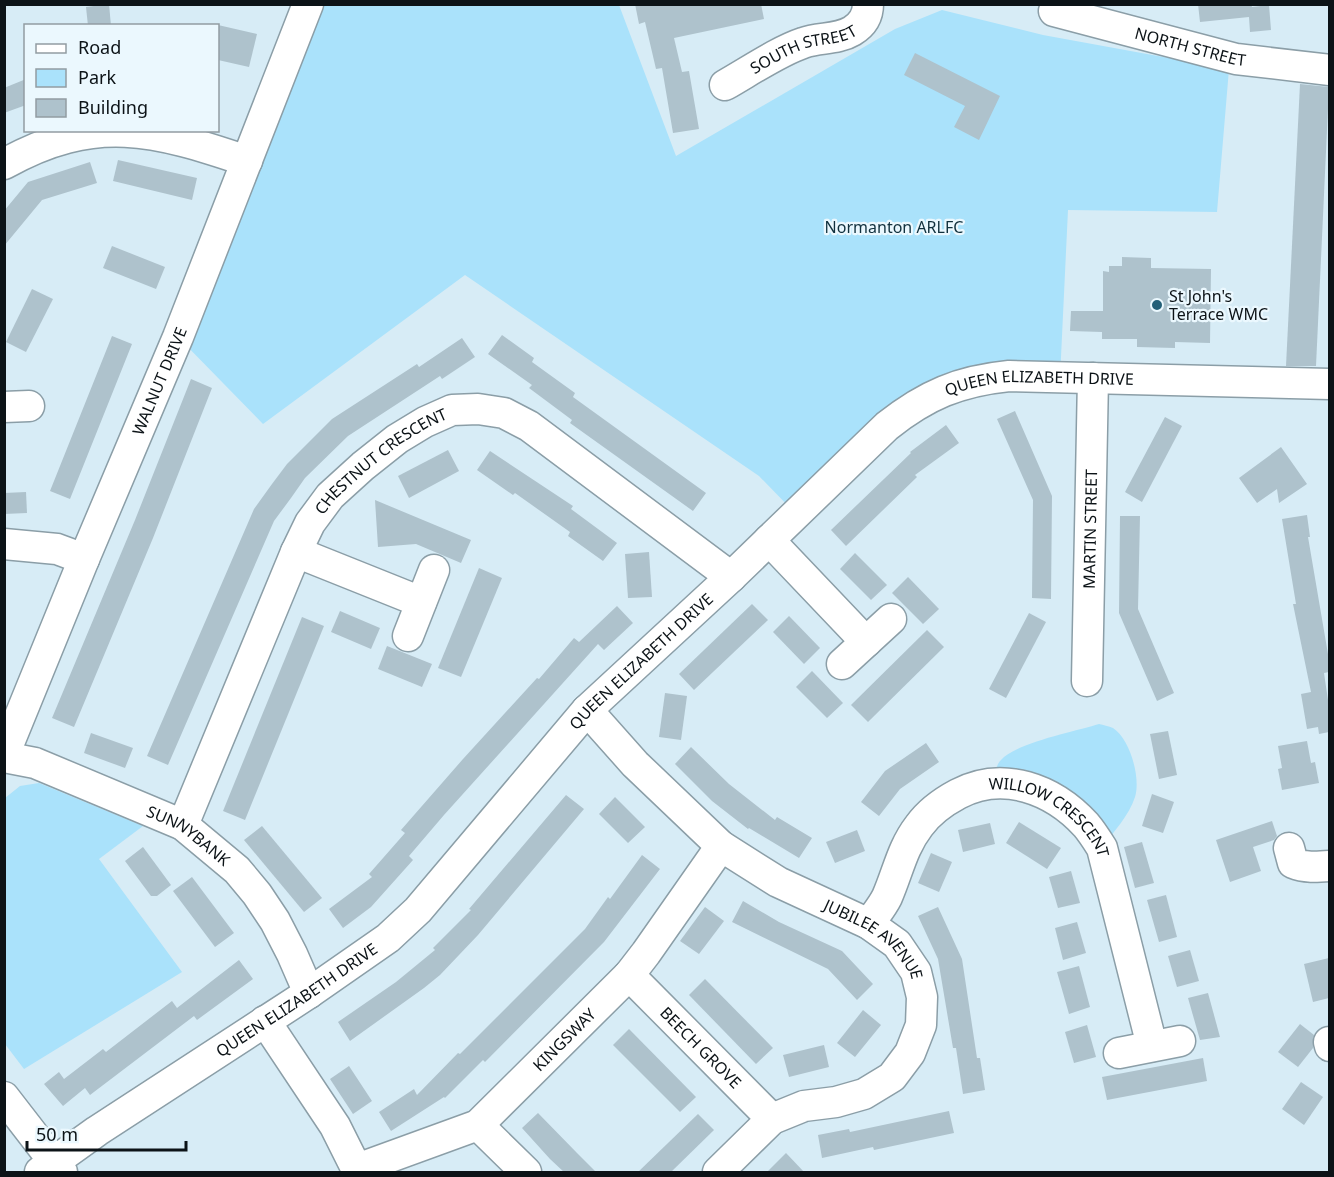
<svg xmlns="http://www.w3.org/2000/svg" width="1334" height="1177" font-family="'Noto Sans',sans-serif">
<rect width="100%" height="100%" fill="#d7ecf6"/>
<!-- green -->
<g fill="#aae2fb">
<path d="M308,5H619L676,156L895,29L942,10L1043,35L1229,69L1217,212L1068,210L1060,378L958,385L796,514L759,476L465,275L263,424L178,337Z"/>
<path d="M1099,724C1103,725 1109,726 1113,728C1130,739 1141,778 1135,797C1129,816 1113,832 1102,848L1087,826L993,782C995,776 996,764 1001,760C1015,743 1077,731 1099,724Z"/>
<path d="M39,783L143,826L99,859L182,972L24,1069L5,1044V798L20,786Z"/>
</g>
<!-- building -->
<g fill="#aec2cc">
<path d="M109,4L111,26H88L86,7Z"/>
<path d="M635,4H761L764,19L674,38L682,72L689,71L699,129L673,133L662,68L656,69L645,22L639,24Z"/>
<path d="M1198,4H1251L1252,7L1269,5L1271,30L1250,32L1249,17L1200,22Z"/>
<path d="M218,25L257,34L249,67L218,60Z"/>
<path d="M915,53L1000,96L979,140L954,127L965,106L904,75Z"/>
<path d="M26,79V105L4,113V88Z"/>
<path d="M1300,84L1329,87L1316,366H1286Z"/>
<path d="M118,160L197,178L192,200L113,181Z"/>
<path d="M90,162L97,183L42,200L4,246V211L28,182Z"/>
<path d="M112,246L165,267L156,289L103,268Z"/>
<path d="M1122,257L1151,258V268L1211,269L1210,343L1175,342V348L1137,347V339H1102V332L1070,331L1071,311H1103V271L1109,272V266H1122Z"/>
<path d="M32,289L53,299L26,352L6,342Z"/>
<path d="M502,335L534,358L532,362L575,393L573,397L706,493L693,511L570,423L572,420L529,388L532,385L488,354Z"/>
<path d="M112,336L132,344L70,499L50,491Z"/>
<path d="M462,338L475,357L442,379L440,376L348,436L305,478L291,498L274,521L168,765L147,756L254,509L272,484L287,464L332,419L417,364L419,367Z"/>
<path d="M191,379L212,388L153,538L74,727L52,718L135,520Z"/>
<path d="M1015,411L1052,496L1051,599L1032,598L1033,500L997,419Z"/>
<path d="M1165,417L1182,426L1142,502L1125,492Z"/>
<path d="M946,425L959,443L915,475L917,477L846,546L831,530L911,453L910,452Z"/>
<path d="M1281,447L1307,484L1279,503L1277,489L1257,503L1239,478Z"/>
<path d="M448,450L459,471L409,498L398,476Z"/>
<path d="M490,451L573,506L571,509L617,543L603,561L568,536L570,532L515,493L513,495L477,470Z"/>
<path d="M26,492L27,513L4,514V493Z"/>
<path d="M375,500L471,540L461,563L416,544L378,547Z"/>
<path d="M1307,515L1310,537H1308L1329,660V672L1324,673L1329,707V732L1319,734L1318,727L1307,729L1301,694L1311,692L1293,604H1296L1282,519Z"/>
<path d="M1120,516H1140L1138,609L1174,693L1157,701L1119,613Z"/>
<path d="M649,552L652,597L628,598L625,554Z"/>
<path d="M855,553L887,585L871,600L840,569Z"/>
<path d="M479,568L502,578L461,677L438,668Z"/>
<path d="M908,577L939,609L923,624L892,593Z"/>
<path d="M752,604L768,620L694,690L679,674Z"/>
<path d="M617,606L633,623L604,650L598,644L444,815L409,856L413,860L371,907L343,928L329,909L372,877L369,874L405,833L401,830L463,759L537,678L539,679L574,638L579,642Z"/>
<path d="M340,611L380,628L371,649L331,632Z"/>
<path d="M1029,613L1046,622L1006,698L989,689Z"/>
<path d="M789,616L820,648L804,664L773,632Z"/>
<path d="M302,617L324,626L245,820L223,811Z"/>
<path d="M927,630L944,647L868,722L851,705Z"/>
<path d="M387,646L432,664L422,687L378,669Z"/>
<path d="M812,671L843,703L827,718L796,687Z"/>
<path d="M665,693L687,696L681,740L659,737Z"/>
<path d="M1168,731L1177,775L1159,779L1150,734Z"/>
<path d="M91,733L133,748L125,768L84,753Z"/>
<path d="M1307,741L1311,763L1315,762L1319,783L1282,790L1278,769L1282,768L1278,746Z"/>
<path d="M926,743L939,762L900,789L879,816L861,802L885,771Z"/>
<path d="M691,747L729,784L775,820L777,817L812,838L799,858L749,828L748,829L712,801L675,764Z"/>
<path d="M1152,794L1174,802L1163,833L1142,826Z"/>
<path d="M566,795L584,809L478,935L440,975L424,988L350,1041L338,1022L396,982L435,950L433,948L471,910L469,909Z"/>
<path d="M615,797L645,827L628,843L599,814Z"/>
<path d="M1272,821L1277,836L1274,840L1253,847L1261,871L1230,882L1216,840Z"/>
<path d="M1019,822L1061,848L1047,869L1006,843Z"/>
<path d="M990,823L995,844L963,852L958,830Z"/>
<path d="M262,826L322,898L304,912L244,840Z"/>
<path d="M857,830L865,851L835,863L826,842Z"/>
<path d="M1142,842L1154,883L1135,888L1124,847Z"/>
<path d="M143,847L171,885L157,896H151L125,861Z"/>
<path d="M931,853L952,862L939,892L918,883Z"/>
<path d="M642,855L660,869L604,942L485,1062L483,1060L445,1098L444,1097L391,1131L379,1112L414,1089L417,1095L458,1053L460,1054L585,929L608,897L610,899Z"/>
<path d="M1071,871L1080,903L1058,908L1049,877Z"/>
<path d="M192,877L234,933L215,947L173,891Z"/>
<path d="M1166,895L1177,937L1159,942L1147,900Z"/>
<path d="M743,901L779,922L842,951L873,984L857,1000L828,969L732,922Z"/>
<path d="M705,907L724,921L699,954L680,941Z"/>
<path d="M938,907L962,959L977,1058H980L985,1090L963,1094L956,1048H953L938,959L918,916Z"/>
<path d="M1077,922L1086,953L1063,960L1055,928Z"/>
<path d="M1190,950L1199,981L1177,987L1168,956Z"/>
<path d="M1329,958V998L1313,1002L1304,964Z"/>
<path d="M239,960L253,979L197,1020L194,1016L90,1095L85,1088L63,1106L44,1084L59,1072L64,1079L103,1049L106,1052L172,1001L177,1008Z"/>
<path d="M1079,966L1090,1007L1069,1014L1057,972Z"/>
<path d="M705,979L773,1048L756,1064L689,995Z"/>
<path d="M1208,993L1220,1037L1200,1040L1188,998Z"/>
<path d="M863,1010L881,1025L855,1057L837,1043Z"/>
<path d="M1300,1024L1314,1035L1313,1048L1298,1067L1278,1052Z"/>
<path d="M1087,1025L1096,1057L1074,1063L1065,1032Z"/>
<path d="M629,1029L696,1097L680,1112L613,1045Z"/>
<path d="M824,1045L829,1067L789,1077L783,1055Z"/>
<path d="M1203,1058L1207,1081L1107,1100L1102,1077Z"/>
<path d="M349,1066L372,1101L353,1114L330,1079Z"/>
<path d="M1301,1082L1323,1097L1304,1125L1282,1109Z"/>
<path d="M949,1111L954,1133L874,1150L873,1147L822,1158L818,1135L849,1129L850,1132Z"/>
<path d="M538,1113L577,1153L597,1173H565L550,1159L522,1128Z"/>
<path d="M698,1114L714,1130L670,1173H637Z"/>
<path d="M786,1153L805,1173H766Z"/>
</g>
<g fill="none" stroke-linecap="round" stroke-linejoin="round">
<defs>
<g id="minor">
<path id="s1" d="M1054,11L1236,59L1330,70"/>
<path id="s2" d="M725,85C748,72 779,51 803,43C819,37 837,40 852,31C862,25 868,16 868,4"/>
<path d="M4,164C95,113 155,130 247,161"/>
<path d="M4,407L29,406"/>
<path d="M769,540L866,642"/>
<path d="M4,544L57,549L84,559"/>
<path d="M296,552L421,602"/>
<path d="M408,636L434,570"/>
<path d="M842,664L891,619"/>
<path id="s3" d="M1087,681L1093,378"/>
<path id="s4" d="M587,710L635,764L721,846L778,882L869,924L897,944L916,972L922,997L921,1025L910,1053L892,1077L864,1094L836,1102L804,1106L772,1119L718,1172"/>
<path id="s5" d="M4,755L84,559L178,337L308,4"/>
<path id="s6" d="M4,757L35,763L183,825L237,870L257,894L275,921L292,954L309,993"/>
<path id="s7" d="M183,825L296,552L310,523L330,496L363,466L397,439L425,422L452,410L478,409L504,413L529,426L731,577"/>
<path d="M1289,848L1293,863C1305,868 1317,867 1330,866"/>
<path id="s8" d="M869,924C875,915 882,907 887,897C898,872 902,848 919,826C929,812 943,802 958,794C1003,770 1053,789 1086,825C1092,832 1097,840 1102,848L1152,1046"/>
<path id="s9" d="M629,975L772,1119"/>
<path d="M265,1021L335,1126L358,1172"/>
<path d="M1329,1042L1330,1046"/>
<path d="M1119,1053L1180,1041"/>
<path d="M4,1097L62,1172"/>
<path d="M478,1125L526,1172"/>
<path id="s10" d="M357,1169L478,1125L629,975L646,953L721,846"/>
<path id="s11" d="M40,1172L97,1131L309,993L388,938L418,910L587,710L731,577L887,426C926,395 959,381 1009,376L1330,384"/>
</g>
</defs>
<!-- minor casing -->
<use href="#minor" stroke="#8b9ea7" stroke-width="33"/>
<!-- minor -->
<use href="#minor" stroke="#fff" stroke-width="30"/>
</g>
<!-- markers -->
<circle fill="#246078" stroke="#ebf8fe" stroke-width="2" cx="1157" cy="305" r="6"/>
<g text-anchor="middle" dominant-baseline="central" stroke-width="4.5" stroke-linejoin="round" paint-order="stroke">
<!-- street labels -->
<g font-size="16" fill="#0c1317" stroke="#ebf8fe">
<text stroke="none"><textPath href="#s1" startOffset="141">NORTH STREET</textPath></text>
<text stroke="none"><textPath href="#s2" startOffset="87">SOUTH STREET</textPath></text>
<text stroke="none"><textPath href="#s5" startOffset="405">WALNUT DRIVE</textPath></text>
<text stroke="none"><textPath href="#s11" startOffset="1299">QUEEN ELIZABETH DRIVE</textPath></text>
<text stroke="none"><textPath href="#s7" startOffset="423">CHESTNUT CRESCENT</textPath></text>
<text stroke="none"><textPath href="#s3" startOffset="152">MARTIN STREET</textPath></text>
<text stroke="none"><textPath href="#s11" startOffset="795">QUEEN ELIZABETH DRIVE</textPath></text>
<text stroke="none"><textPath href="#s8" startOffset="267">WILLOW CRESCENT</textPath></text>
<text stroke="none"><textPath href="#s6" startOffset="202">SUNNYBANK</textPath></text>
<text stroke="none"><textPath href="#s4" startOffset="372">JUBILEE AVENUE</textPath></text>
<text stroke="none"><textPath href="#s11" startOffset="309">QUEEN ELIZABETH DRIVE</textPath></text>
<text stroke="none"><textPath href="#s10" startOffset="250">KINGSWAY</textPath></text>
<text stroke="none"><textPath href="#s9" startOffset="102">BEECH GROVE</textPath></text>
</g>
<!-- park labels -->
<g font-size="16" fill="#11313e" stroke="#ebf8fe">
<text x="894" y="227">Normanton ARLFC</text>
</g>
<!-- poi labels -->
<g font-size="16" fill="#0c1317" stroke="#ebf8fe" text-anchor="start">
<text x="1169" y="296">St John's<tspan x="1169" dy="18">Terrace WMC</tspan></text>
</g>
</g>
<!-- border -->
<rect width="1334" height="1177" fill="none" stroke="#0c1317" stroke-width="12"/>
<!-- legend -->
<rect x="24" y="24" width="195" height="108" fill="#ebf8fe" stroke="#929ca2" stroke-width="1.5"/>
<rect x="36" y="44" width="30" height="9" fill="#ffffff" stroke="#929ca2" stroke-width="1.5"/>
<text x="78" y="54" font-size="18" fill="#0c1317">Road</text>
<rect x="36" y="69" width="30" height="18" fill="#aae2fb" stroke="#929ca2" stroke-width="1.5"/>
<text x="78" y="84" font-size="18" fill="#0c1317">Park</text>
<rect x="36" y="99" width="30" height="18" fill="#aec2cc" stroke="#929ca2" stroke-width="1.5"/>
<text x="78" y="114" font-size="18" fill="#0c1317">Building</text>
<!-- scale -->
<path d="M27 1141v9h159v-9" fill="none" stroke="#0c1317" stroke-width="3"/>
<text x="36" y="1141" font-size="18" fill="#0c1317" stroke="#ebf8fe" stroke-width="4.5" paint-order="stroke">50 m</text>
</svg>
